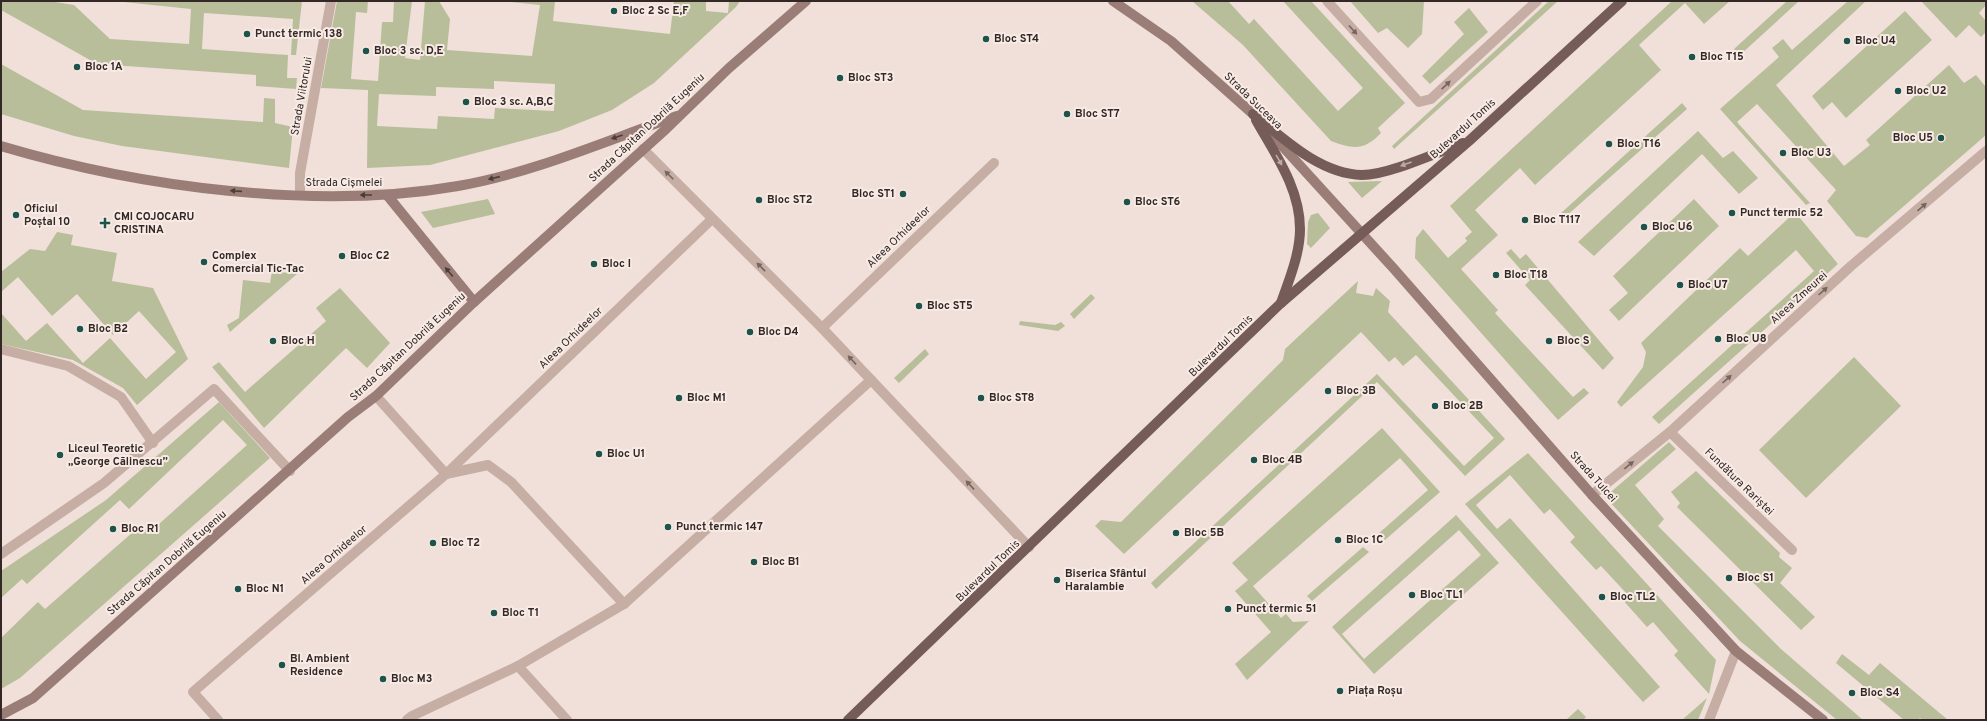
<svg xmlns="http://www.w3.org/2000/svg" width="1987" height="721" font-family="Overpass,sans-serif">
<rect width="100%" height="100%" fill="#f0e0d9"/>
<!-- green -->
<g fill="#b8be9a" fill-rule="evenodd">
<path d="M1,1H49L74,5L110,39L189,44L191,9L114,1H302L296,55H291L293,19L204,13L202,49L288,55L287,78H297L296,89L256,86V75L97,64L1,10Z"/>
<path d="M337,1H368L367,13L356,12L351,79L378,81L382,22H393L394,1H412L405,58L420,60L425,1H439L450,19L447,50L532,56L540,5L502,1H555L553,21L670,34L674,1H706V11L728,13L729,1H740L736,7L654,83L612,110L559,131L430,165L367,168L368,90L321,88ZM494,81L555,84L554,111L495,108L494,119L438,116L437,129L377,126L379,94L436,96V87L494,89Z"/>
<path d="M1192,1H1228L1249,24L1254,19L1338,111L1363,88L1283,1H1311L1405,103L1378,128L1381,133C1364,151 1353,149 1331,141L1243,45Z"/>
<path d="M1350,1H1424L1422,34L1408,48L1387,28L1378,33Z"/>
<path d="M1549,1H1558L1394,149L1392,146Z"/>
<path d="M1672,1H1730L1704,24L1685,3L1639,45L1661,70L1535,185L1520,168L1475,210L1498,235L1461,269L1498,310L1495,313L1573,397L1584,388L1589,393L1558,420L1415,258L1416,238L1423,229L1448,258L1467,241L1465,238L1472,232L1450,206Z"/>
<path d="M1787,1H1799L1740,55L1734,49Z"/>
<path d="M1848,1H1866L1776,85L1844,166L1870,145L1866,140L1949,65L1964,83L1976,75L1986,87V135L1867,238L1856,236L1827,201L1836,190L1757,104L1737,122L1810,203L1806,205L1720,109L1779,57L1772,48L1783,39L1792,50Z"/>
<path d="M1921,1H1986V5L1979,13L1986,21V32L1981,37L1969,25L1956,38Z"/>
<path d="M1469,8L1488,32L1430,84L1422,76L1464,34L1454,22Z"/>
<path d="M1905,11L1932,40L1846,118L1832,102L1823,110L1812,96Z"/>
<path d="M1,64L83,110L263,122L264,98L275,99V123L293,127L289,168L122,146L74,136L1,114Z"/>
<path d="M1682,103L1687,109L1564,218L1560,214Z"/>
<path d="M1698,131L1723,158L1733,151L1758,178L1739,194L1702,154L1594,256L1578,242Z"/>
<path d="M1382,181L1362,198L1348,182Z"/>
<path d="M488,199L495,214L433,228L421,212Z"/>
<path d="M1694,199L1719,226L1619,321L1609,310L1628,293L1613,276Z"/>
<path d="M1795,212L1838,264L1659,424L1652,417L1814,271L1796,250L1621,407L1617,402L1643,367L1646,352L1641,343L1740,248L1748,256Z"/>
<path d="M1318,213L1330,228L1311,248L1307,244L1308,222L1311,215Z"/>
<path d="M57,232L73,235L71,245L117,253L112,281L153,288L188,359L137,405L123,388L73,360L1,344V313L26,341L47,323L83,363L110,338L146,379L176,352L139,311L113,335L77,294L52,316L18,277L1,292V272L30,249L45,251Z"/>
<path d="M1511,249L1520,259L1526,254L1614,358L1603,370L1525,285L1530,280L1506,253Z"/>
<path d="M272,271L297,274L230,332L227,325L239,318L243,280L270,283Z"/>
<path d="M1358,281L1356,293L1373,296L1376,288L1390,301L1388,312L1505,439L1465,476L1377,382L1156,589L1151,583L1377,374L1464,466L1494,438L1416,355L1403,366L1395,357L1389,362L1361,332L1124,554L1095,526L1101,520L1121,522L1283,360L1285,349Z"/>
<path d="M340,288L390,343L367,368L346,348L264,428L212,367L219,362L245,392L326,321L316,308Z"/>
<path d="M1091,294L1095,298L1074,319L1070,314Z"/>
<path d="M1020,321L1055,325L1061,322L1065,326L1058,331L1019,325Z"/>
<path d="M925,349L929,354L899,383L894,378Z"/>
<path d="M1854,357L1901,406L1806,498L1759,450Z"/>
<path d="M219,402L270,458L20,678L1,689V638L38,602L45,609L141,525L149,533L247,445L223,420L129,509L120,500L27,584L22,579L1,598V571L106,500Z"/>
<path d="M1382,428L1440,492L1385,540L1378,534L1428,490L1400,458L1253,586L1281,618L1286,614L1293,622L1309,621L1247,680L1235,664L1271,632L1235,591L1248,580L1232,563Z"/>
<path d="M1669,442L1676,449L1635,485L1664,519L1658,526L1781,649L1863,720H1837L1740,641L1605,497Z"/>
<path d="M1528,453L1716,660L1709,694L1674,655L1678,651L1653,622L1647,627L1622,599L1627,594L1601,566L1596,570L1570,542L1575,537L1550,509L1544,514L1510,475L1476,505L1497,529L1510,518L1660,687L1643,702L1465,504Z"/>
<path d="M1696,471L1780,553L1779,557L1792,568L1780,583L1815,617L1801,630L1677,507L1680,503L1671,492Z"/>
<path d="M1456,515L1499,563L1374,674L1332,627ZM1459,530L1481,555L1364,659L1342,634Z"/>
<path d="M1363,547L1369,552L1312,601L1307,596Z"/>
<path d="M1842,654L1869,675L1880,663L1948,720H1923L1920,718L1918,720H1904L1836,663Z"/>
<path d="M1707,698L1698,720H1682Z"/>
<path d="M1578,709L1586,717L1583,720H1566Z"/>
</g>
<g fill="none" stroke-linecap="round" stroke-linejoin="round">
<!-- street -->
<g stroke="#c7aea5" stroke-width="10">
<path d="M1327,1L1419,102L1431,99L1537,1"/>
<path d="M643,149L822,328L1029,547"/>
<path d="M300,195V173L331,1"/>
<path d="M822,328L994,163"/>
<path d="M1,349L68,366L121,397L153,443"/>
<path d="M376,396L446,474L488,465L511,482L624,604"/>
<path d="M1670,432L1792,550"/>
<path d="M1592,495L1670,432L1851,266L1986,151"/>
<path d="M1,554L104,483L214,389L290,471"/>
<path d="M518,666L567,720"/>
<path d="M218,720L193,692L446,474L712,219"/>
<path d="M407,720L412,716L518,666L624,604L871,380"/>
<path d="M1709,720L1736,651"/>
</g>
<!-- secondary -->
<g stroke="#9a7d77" stroke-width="10">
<path d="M1113,1L1171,41L1253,114L1395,270L1592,495L1736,651L1823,720"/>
<path d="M1,146C139,187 316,211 458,186C533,173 605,141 677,116"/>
<path d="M387,195L474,302"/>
<path d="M1,715L33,698L348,417L376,396L474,302L666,129L729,68L806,1"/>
</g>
<!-- primary -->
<g stroke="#755c58" stroke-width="10">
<path d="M1253,114C1284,139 1320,174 1362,175C1388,175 1438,152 1463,143"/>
<path d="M1256,120C1275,154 1300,188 1300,229C1300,254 1289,280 1281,303"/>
<path d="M848,720L1280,304L1469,141L1622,1"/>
</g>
</g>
<!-- one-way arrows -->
<defs><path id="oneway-solid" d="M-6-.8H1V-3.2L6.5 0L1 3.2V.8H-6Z"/></defs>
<g fill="#76645f">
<use href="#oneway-solid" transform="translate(1353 30) rotate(48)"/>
<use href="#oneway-solid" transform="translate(1446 85) rotate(-43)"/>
<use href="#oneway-solid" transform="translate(669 175) rotate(-135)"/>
<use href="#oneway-solid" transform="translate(1922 207) rotate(-41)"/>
<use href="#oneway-solid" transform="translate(761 267) rotate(-135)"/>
<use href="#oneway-solid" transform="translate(1823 291) rotate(-42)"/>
<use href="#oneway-solid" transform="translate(852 360) rotate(-133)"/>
<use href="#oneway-solid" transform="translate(1727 379) rotate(-42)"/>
<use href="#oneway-solid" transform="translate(1629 465) rotate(-39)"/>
<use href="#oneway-solid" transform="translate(970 485) rotate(-133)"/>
</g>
<g fill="#4d3d3a">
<use href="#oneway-solid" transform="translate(617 137) rotate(161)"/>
<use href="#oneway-solid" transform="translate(494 178) rotate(167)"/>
<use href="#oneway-solid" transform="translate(236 191) rotate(-176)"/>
<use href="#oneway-solid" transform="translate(366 195) rotate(180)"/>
<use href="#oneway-solid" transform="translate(449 272) rotate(-130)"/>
</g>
<g fill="#bdaba6">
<use href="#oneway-solid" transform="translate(1279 160) rotate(60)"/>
<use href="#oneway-solid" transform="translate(1406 164) rotate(160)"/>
</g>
<!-- markers -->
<g fill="#1e534c" stroke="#f8ebe5" stroke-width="1.5">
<circle cx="614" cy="11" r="4"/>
<circle cx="247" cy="34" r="4"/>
<circle cx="986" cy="39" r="4"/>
<circle cx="1847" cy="41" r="4"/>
<circle cx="366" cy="51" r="4"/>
<circle cx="1692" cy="57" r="4"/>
<circle cx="77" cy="67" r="4"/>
<circle cx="840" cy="78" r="4"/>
<circle cx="1898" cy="91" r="4"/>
<circle cx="466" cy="102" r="4"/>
<circle cx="1067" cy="114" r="4"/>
<circle cx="1941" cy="138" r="4"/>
<circle cx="1609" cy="144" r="4"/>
<circle cx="1783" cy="153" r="4"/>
<circle cx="903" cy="194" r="4"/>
<circle cx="759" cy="200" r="4"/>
<circle cx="1127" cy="202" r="4"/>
<circle cx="1732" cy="213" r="4"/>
<circle cx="16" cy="215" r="4"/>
<circle cx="1525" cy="220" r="4"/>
<path d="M103 217h4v4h4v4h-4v4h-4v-4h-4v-4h4z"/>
<circle cx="1644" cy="227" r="4"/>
<circle cx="342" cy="256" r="4"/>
<circle cx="204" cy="262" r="4"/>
<circle cx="594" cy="264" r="4"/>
<circle cx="1496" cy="275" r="4"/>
<circle cx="1680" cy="285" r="4"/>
<circle cx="919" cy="306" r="4"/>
<circle cx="80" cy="329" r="4"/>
<circle cx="750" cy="332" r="4"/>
<circle cx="1718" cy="339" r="4"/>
<circle cx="273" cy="341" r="4"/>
<circle cx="1549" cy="341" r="4"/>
<circle cx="1328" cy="391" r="4"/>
<circle cx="679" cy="398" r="4"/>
<circle cx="981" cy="398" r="4"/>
<circle cx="1435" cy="406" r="4"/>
<circle cx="599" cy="454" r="4"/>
<circle cx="60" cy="455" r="4"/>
<circle cx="1254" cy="460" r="4"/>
<circle cx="668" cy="527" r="4"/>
<circle cx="113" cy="529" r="4"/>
<circle cx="1176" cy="533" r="4"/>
<circle cx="1338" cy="540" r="4"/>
<circle cx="433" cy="543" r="4"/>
<circle cx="754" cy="562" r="4"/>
<circle cx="1729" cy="578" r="4"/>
<circle cx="1057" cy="580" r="4"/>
<circle cx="238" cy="589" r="4"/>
<circle cx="1412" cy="595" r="4"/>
<circle cx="1602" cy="597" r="4"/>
<circle cx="1228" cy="609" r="4"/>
<circle cx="494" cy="613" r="4"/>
<circle cx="282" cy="665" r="4"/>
<circle cx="383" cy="679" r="4"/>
<circle cx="1340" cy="691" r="4"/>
<circle cx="1852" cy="693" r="4"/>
</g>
<g text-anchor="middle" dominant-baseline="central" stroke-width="4" stroke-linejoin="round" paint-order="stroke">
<!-- poi labels -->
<g font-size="11" font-weight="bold" fill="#332826" stroke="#f8ebe5" text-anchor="start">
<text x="622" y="11">Bloc 2 Sc E,F</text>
<text x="255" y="34">Punct termic 138</text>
<text x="994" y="39">Bloc ST4</text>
<text x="1855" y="41">Bloc U4</text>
<text x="374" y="51">Bloc 3 sc. D,E</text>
<text x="1700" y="57">Bloc T15</text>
<text x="85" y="67">Bloc 1A</text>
<text x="848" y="78">Bloc ST3</text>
<text x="1906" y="91">Bloc U2</text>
<text x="474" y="102">Bloc 3 sc. A,B,C</text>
<text x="1075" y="114">Bloc ST7</text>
<text x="1933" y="138" text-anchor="end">Bloc U5</text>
<text x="1617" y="144">Bloc T16</text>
<text x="1791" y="153">Bloc U3</text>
<text x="895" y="194" text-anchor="end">Bloc ST1</text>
<text x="767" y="200">Bloc ST2</text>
<text x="1135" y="202">Bloc ST6</text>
<text x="24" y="209">Oficiul<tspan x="24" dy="13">Poștal 10</tspan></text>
<text x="1740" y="213">Punct termic 52</text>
<text x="114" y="217">CMI COJOCARU<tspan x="114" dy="13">CRISTINA</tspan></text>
<text x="1533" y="220">Bloc T117</text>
<text x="1652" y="227">Bloc U6</text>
<text x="212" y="256">Complex<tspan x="212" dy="13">Comercial Tic-Tac</tspan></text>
<text x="350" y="256">Bloc C2</text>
<text x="602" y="264">Bloc I</text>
<text x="1504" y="275">Bloc T18</text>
<text x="1688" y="285">Bloc U7</text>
<text x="927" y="306">Bloc ST5</text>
<text x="88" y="329">Bloc B2</text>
<text x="758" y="332">Bloc D4</text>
<text x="1726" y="339">Bloc U8</text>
<text x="281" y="341">Bloc H</text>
<text x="1557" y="341">Bloc S</text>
<text x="1336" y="391">Bloc 3B</text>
<text x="687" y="398">Bloc M1</text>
<text x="989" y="398">Bloc ST8</text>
<text x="1443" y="406">Bloc 2B</text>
<text x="68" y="449">Liceul Teoretic<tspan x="68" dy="13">„George Călinescu”</tspan></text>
<text x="607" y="454">Bloc U1</text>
<text x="1262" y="460">Bloc 4B</text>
<text x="676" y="527">Punct termic 147</text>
<text x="121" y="529">Bloc R1</text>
<text x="1184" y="533">Bloc 5B</text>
<text x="1346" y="540">Bloc 1C</text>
<text x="441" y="543">Bloc T2</text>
<text x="762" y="562">Bloc B1</text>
<text x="1065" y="574">Biserica Sfântul<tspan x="1065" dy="13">Haralambie</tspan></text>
<text x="1737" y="578">Bloc S1</text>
<text x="246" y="589">Bloc N1</text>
<text x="1420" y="595">Bloc TL1</text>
<text x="1610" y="597">Bloc TL2</text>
<text x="1236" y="609">Punct termic 51</text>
<text x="502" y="613">Bloc T1</text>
<text x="290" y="659">Bl. Ambient<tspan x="290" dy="13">Residence</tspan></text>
<text x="391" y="679">Bloc M3</text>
<text x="1348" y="691">Piața Roșu</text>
<text x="1860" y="693">Bloc S4</text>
</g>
<!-- street labels -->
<g font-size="11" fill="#332826" stroke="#f8ebe5">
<text transform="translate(302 96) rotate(-80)">Strada Viitorului</text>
<text transform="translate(1253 101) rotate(44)">Strada Suceava</text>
<text transform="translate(647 128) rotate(-43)">Strada Căpitan Dobrilă Eugeniu</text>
<text transform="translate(1463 129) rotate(-42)">Bulevardul Tomis</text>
<text x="344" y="183">Strada Cișmelei</text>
<text transform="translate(899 237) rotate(-44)">Aleea Orhideelor</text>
<text transform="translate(1799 298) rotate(-42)">Aleea Zmeurei</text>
<text transform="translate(571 338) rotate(-44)">Aleea Orhideelor</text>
<text transform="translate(1221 346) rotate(-44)">Bulevardul Tomis</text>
<text transform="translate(408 347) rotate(-43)">Strada Căpitan Dobrilă Eugeniu</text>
<text transform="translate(1593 477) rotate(48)">Strada Tulcei</text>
<text transform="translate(1739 482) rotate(44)">Fundătura Rariștei</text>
<text transform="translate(334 555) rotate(-41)">Aleea Orhideelor</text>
<text transform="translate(167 563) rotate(-41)">Strada Căpitan Dobrilă Eugeniu</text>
<text transform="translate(988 571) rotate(-44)">Bulevardul Tomis</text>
</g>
</g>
<!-- border -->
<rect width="1987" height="721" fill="none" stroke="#332826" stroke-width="4"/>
</svg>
